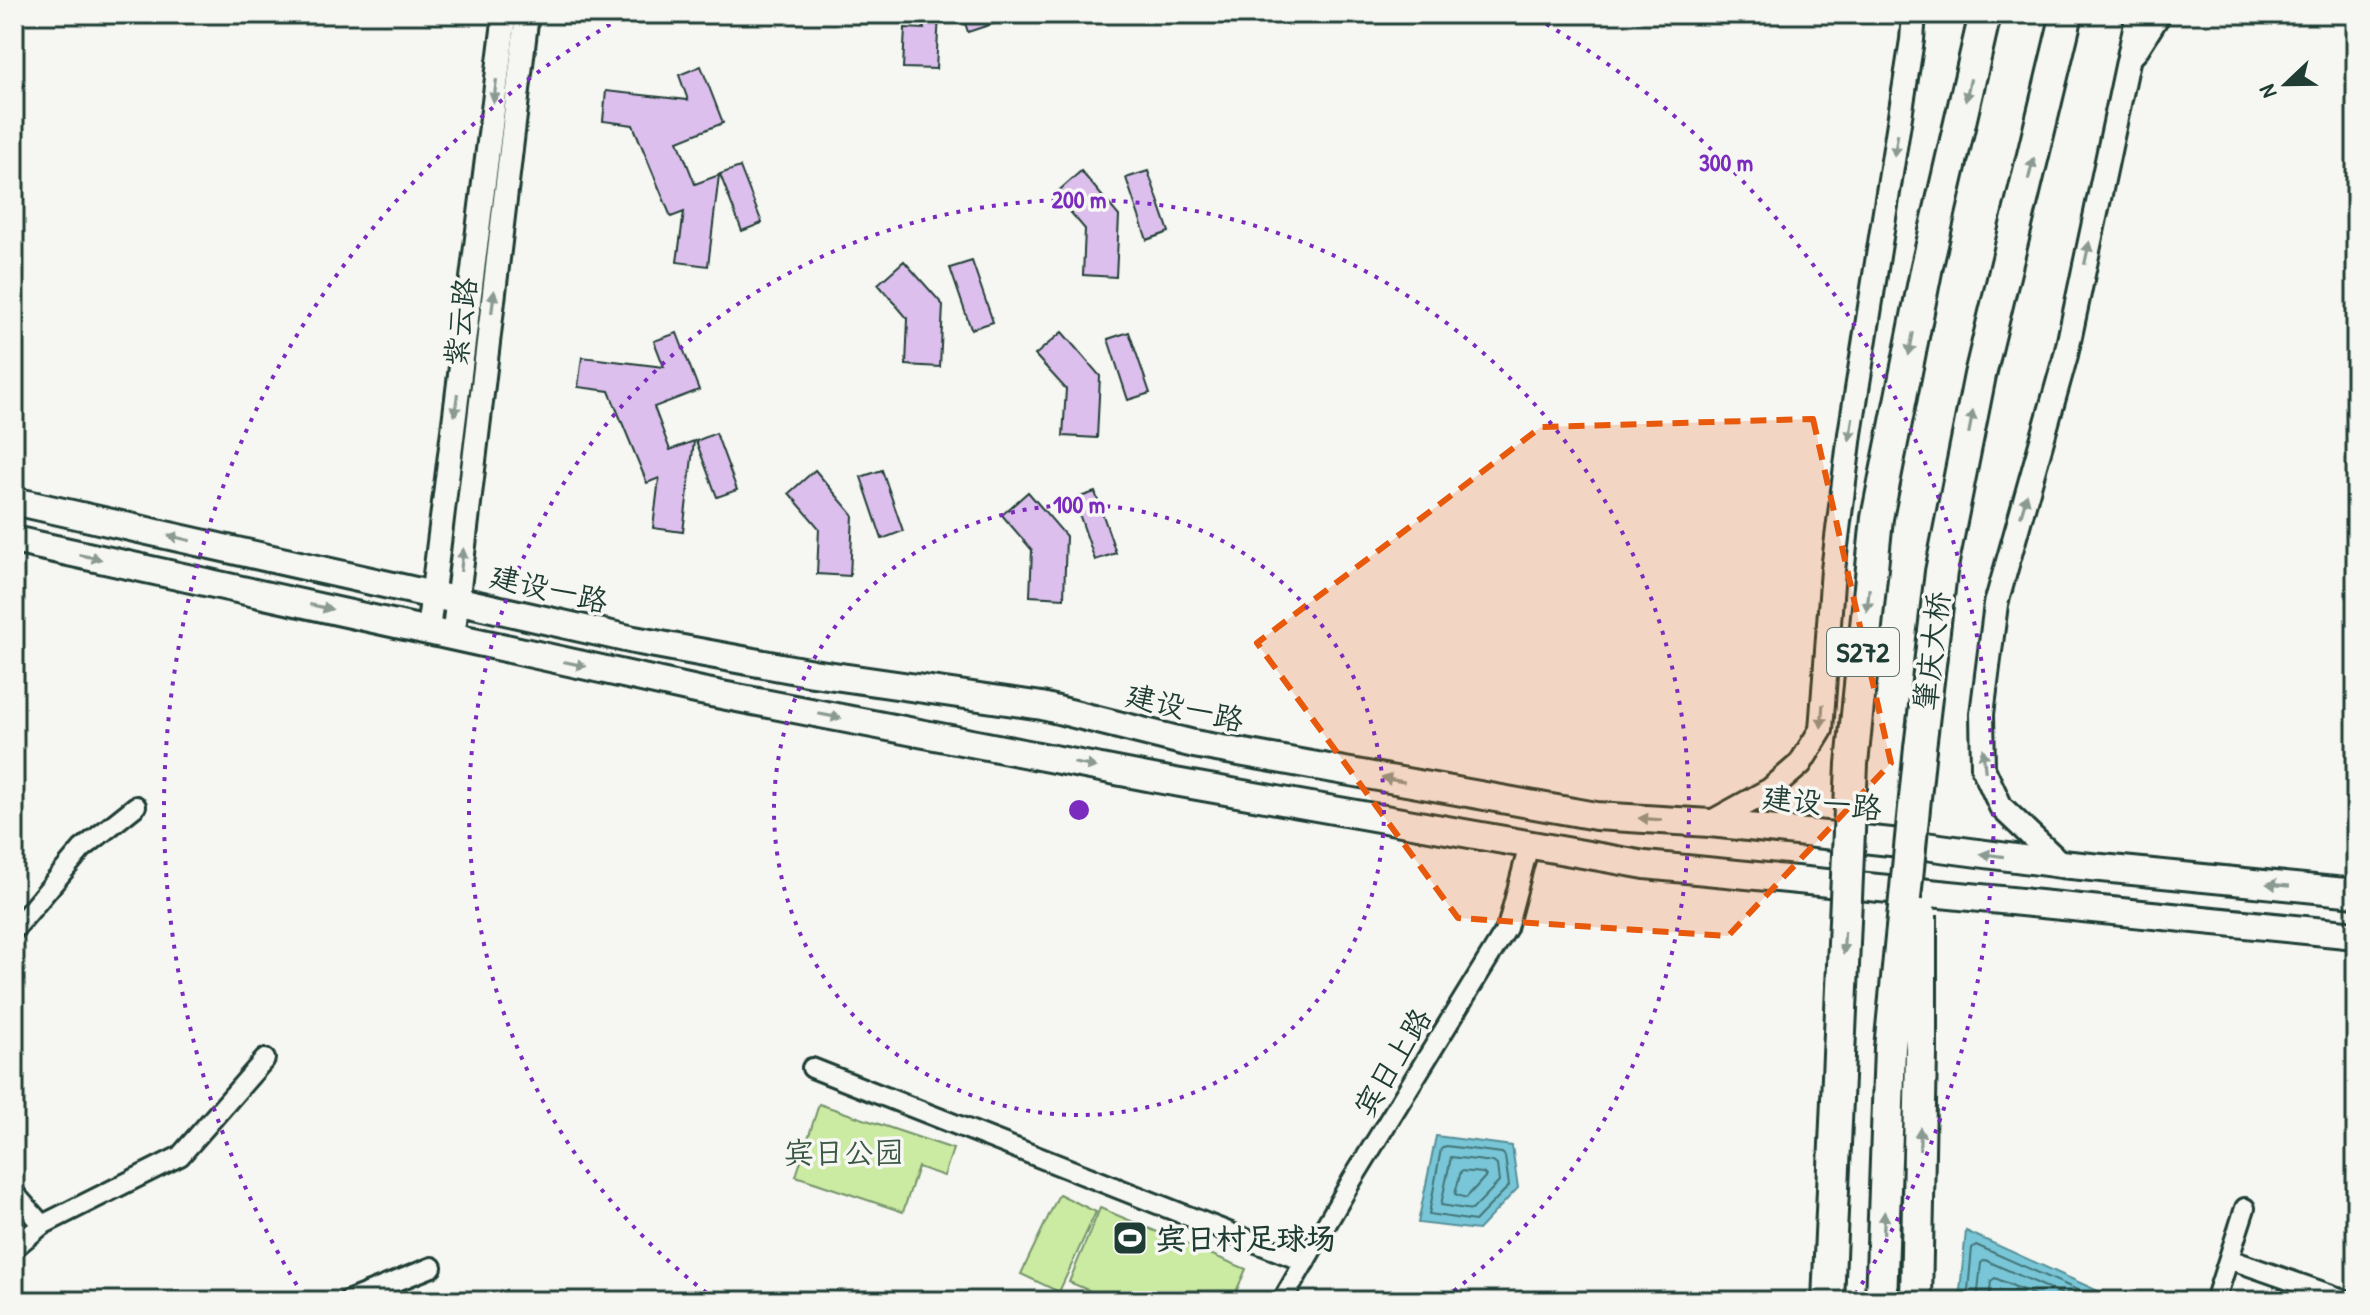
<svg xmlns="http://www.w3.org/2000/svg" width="2370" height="1315" font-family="'Patrick Hand','LXGW WenKai TC',sans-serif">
<rect width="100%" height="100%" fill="#f6f6f2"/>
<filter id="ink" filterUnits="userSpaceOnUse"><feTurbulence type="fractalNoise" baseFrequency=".0125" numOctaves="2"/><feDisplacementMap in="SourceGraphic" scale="16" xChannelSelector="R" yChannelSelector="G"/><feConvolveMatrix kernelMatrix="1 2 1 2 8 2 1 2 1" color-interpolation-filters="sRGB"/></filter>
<g filter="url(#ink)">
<!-- green -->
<g fill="#cbeaa2" stroke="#75946b" stroke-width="2">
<path d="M819,1104L953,1149L944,1176L918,1167L903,1212L796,1176Z"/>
<path d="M1059,1194L1096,1212L1059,1292L1021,1274Z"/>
<path d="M1100,1208L1246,1269L1232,1301H1114L1069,1282Z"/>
</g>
<!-- water -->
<g fill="#79c6d8" stroke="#558f96" stroke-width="2">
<path d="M1436,1136L1512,1146L1518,1188L1478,1230L1418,1223Z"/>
<path d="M1966,1231L2120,1301H1959Z"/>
</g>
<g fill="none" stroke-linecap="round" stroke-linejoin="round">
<!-- shore -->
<g stroke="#437476" stroke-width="2">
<path d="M1446,1146L1502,1153L1505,1156L1509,1186L1475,1221L1429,1214L1441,1149Z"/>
<path d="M1451,1157L1493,1162L1497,1165L1499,1182L1472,1210L1441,1205Z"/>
<path d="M1461,1171L1483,1173L1486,1176L1466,1198L1455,1194Z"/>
<path d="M1967,1301L1972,1248L1976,1245L2102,1301"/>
<path d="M1977,1301L1981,1263L1985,1260L2077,1301"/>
<path d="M1989,1301L1991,1281L1995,1278L2048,1301"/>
</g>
</g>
<!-- building -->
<g fill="#ddbfed" stroke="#1f3d34" stroke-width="2">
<path d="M919,14H939L936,69L903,68L905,28L924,29Z"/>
<path d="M962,14H1012L1013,17L968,32Z"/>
<path d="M701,66L723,123L678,141L695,184L719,175L708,266L677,262L684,212L671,217L633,125L603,121L606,91L688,100L679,75Z"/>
<path d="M740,167L762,223L742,231L720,174Z"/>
<path d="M1081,171L1119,216L1116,277L1083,275L1085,229L1055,194Z"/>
<path d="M1148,171L1169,232L1147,240L1126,178Z"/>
<path d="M904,261L943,305L940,367L906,365L908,319L878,284Z"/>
<path d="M972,261L993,322L971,329L950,268Z"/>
<path d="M1062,332L1100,376L1097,438L1063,436L1066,389L1035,355Z"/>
<path d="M1129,332L1150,393L1128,400L1108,339Z"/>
<path d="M677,333L699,390L654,407L670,450L694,441L683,532L653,528L659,478L647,483L609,391L578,387L582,357L664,367L654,341Z"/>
<path d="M716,433L737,490L717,497L696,441Z"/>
<path d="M815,470L853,515L850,576L817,574L819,528L789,493Z"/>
<path d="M882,470L903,531L882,539L861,477Z"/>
<path d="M1028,492L1066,536L1064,598L1030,596L1032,550L1002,515Z"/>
<path d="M1095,492L1116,553L1095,560L1074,499Z"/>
</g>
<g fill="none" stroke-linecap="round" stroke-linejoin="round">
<defs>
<g id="minor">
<path d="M14,930L82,849L136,806"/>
<path d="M812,1068L1305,1262"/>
<path d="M14,1193L42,1225"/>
<path d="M14,1248L42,1225L180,1156L265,1059"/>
<path d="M2229,1259L2349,1301"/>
<path d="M347,1301L432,1267"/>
<path d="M1282,1301L1352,1180L1507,928L1529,845"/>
<path d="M2215,1301L2245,1208"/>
</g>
<g id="tertiary">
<path d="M2135,52L2159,14"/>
<path d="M428,631L505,14"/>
<path d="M453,638L527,14"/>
<path d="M1710,823L1770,790L1800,764L1821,730L1833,570L1850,434L1912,40L1914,14"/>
<path d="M2061,864L2001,807L1983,768L1982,714L1996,604L2066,355L2138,14"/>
</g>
<g id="secondary">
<path d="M14,501L634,640L813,673L1042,706L1194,744L1596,816L1710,823L1910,844L2061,864L2356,893"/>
<path d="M14,540L701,691L1158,779L1645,865L2356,935"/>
</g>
<path id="primary" d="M1920,748L1941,572L1980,375L2067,14"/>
</defs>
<!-- minor casing -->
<use href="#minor" stroke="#1f3d34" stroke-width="24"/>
<!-- tertiary casing -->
<use href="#tertiary" stroke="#1f3d34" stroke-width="28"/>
<!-- secondary casing -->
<use href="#secondary" stroke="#1f3d34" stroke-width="32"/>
<!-- primary casing -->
<use href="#primary" stroke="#1f3d34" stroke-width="36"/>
<!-- minor -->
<use href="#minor" stroke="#f6f6f2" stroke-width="18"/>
<!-- tertiary -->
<use href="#tertiary" stroke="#f6f6f2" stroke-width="22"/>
<!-- secondary -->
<use href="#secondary" stroke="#f6f6f2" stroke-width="26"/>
<!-- primary -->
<use href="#primary" stroke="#f6f6f2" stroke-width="30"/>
<defs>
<g id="primary-bridge">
<path d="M1828,1301L1852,764L1877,518L1927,266L1985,14"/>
<path d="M1881,1301L1890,1048L1920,748"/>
<path d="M1916,1301L1921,1053V915"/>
</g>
</defs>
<!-- primary-bridge casing -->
<use href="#primary-bridge" stroke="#1f3d34" stroke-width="36" stroke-linecap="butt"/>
<!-- primary-bridge -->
<use href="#primary-bridge" stroke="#f6f6f2" stroke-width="30"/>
</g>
<!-- one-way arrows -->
<defs><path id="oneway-solid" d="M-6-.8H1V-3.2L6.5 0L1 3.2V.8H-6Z" transform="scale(2)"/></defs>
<g fill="#8a9a93">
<use href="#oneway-solid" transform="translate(1968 90) rotate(103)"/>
<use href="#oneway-solid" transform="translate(495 91) rotate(97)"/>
<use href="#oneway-solid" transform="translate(1896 145) rotate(99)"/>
<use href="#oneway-solid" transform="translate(2031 169) rotate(-76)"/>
<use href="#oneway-solid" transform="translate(2087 253) rotate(-78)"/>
<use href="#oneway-solid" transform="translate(493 302) rotate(-83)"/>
<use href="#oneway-solid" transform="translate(1911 344) rotate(101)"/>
<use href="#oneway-solid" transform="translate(456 405) rotate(97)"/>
<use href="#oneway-solid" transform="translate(1971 422) rotate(-79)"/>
<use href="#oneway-solid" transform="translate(1851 429) rotate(98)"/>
<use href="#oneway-solid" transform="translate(2024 505) rotate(-74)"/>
<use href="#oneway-solid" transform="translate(179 538) rotate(-167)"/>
<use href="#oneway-solid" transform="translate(90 557) rotate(12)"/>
<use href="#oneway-solid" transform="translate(462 560) rotate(-83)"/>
<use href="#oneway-solid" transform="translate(1868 600) rotate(96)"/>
<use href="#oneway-solid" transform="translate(321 607) rotate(12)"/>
<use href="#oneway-solid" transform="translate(575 664) rotate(12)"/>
<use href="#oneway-solid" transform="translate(830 716) rotate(11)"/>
<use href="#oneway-solid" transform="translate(1822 716) rotate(94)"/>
<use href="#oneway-solid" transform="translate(1984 760) rotate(-96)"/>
<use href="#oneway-solid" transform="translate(1085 765) rotate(11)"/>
<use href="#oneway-solid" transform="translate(1393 780) rotate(-170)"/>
<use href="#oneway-solid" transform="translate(1650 819) rotate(-176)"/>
<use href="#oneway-solid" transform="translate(1992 855) rotate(-172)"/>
<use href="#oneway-solid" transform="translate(2278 885) rotate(-175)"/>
<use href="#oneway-solid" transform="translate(1844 943) rotate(93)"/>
<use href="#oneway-solid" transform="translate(1920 1139) rotate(-89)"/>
<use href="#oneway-solid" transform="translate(1884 1223) rotate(-88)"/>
</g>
</g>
<!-- marked area -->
<path fill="#e8590c" fill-opacity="0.2" stroke="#e8590c" stroke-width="6" stroke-dasharray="16 10" stroke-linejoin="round" d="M1813,419L1891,763L1728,936L1458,918L1257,643L1541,427Z"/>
<!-- distance rings -->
<g fill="none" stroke="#7b2cbf" stroke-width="4" stroke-dasharray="4 8">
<circle cx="1079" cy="810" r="305"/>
<path d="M716 1300A610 610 0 1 1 1442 1300"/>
<path d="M303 1295A915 915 0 0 1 621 18M1536 18A915 915 0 0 1 1855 1295"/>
</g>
<!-- icons -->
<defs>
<symbol id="stadium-square" viewBox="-11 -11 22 22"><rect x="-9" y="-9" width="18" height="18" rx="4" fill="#1f3d34" stroke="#f6f6f2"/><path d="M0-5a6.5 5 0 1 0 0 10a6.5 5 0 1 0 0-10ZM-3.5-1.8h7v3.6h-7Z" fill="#fff"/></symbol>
</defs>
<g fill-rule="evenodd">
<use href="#stadium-square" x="1110" y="1218" width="40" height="40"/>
</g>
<g text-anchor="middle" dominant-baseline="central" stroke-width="7" stroke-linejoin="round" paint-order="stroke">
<!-- shield labels -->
<rect fill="#f6f6f2" stroke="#60746d" stroke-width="2" x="1827" y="628" width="72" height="48" rx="6"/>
<g font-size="28" font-weight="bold" fill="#1f3d34">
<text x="1863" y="652">S272</text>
</g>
<!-- street labels -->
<g font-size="30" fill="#1f3d34" stroke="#f6f6f2">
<text transform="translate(460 322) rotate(-83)">紫云路</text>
<text transform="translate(549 588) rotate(13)">建设一路</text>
<text transform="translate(1931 651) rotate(-83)">肇庆大桥</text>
<text transform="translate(1185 707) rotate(13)">建设一路</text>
<text transform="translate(1822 802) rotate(6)">建设一路</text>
<text transform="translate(1392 1062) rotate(-59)">宾日上路</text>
</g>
<!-- park labels -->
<g font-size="30" fill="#395744" stroke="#f6f6f2">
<text x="844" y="1152">宾日公园</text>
</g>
<!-- poi labels -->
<g font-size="30" font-weight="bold" fill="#1f3d34" stroke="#f6f6f2" text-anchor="start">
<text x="1156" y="1238">宾日村足球场</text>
</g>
</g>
<circle cx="1079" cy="810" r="12" fill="#7b2cbf" stroke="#f6f6f2" stroke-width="4"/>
<g font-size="24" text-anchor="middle" font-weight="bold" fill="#7b2cbf" stroke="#f6f6f2" stroke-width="7" stroke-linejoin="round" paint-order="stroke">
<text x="1726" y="171">300 m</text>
<text x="1079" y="208">200 m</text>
<text x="1079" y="513">100 m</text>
</g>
<!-- margin -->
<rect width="2370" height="1315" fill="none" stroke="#f6f6f2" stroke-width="48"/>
<rect x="24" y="24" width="2322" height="1267" fill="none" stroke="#1f3d34" stroke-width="3" filter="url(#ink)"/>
<!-- north arrow -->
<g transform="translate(2286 84) rotate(248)" stroke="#f6f6f2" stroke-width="6" paint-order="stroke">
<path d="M0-6L14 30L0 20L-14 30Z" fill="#1f3d34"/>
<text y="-12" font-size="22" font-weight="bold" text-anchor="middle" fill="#1f3d34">N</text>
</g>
</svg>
